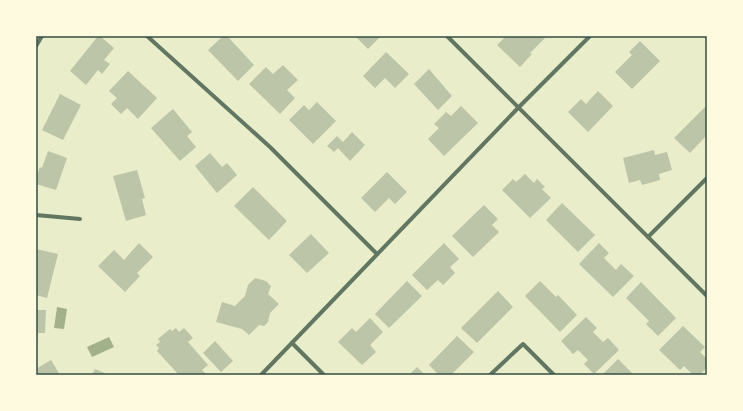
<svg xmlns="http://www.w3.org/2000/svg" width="743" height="411" font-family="Commissioner,sans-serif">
<rect width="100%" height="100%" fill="#e9edc9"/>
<!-- water -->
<g fill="#a3b18a">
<path d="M57,307L67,309L64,329L54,328Z"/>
<path d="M109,337L114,347L92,357L87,347Z"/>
</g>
<!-- building -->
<g fill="#bcc5a7">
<path d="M98,36H100L114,48L104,60L110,64L102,74L98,70L86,85L70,71Z"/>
<path d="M223,36H227L254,65L238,81L208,50Z"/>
<path d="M355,36H381L368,49Z"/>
<path d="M506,36H542L545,38L530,53L532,54L520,67L497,45Z"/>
<path d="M640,41L660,61L632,89L615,72L632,55L629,52Z"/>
<path d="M386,52L409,74L395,88L385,78L375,88L363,76Z"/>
<path d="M283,65L298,80L287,90L295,98L280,114L249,84L266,67L273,74Z"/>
<path d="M429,69L452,96L438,110L414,84Z"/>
<path d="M128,71L157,98L138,119L127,108L121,114L111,104L117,98L109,91Z"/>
<path d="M598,91L613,106L588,132L568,112L581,99L586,104Z"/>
<path d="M60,94L81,105L63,140L42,130Z"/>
<path d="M317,102L336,121L313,144L289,120L304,105L309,110Z"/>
<path d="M707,105V135L690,153L674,138Z"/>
<path d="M461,106L478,123L444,156L428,139L439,128L434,124L446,112L451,116Z"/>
<path d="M173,109L192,132L187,136L196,147L180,161L151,128Z"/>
<path d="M352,132L365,145L350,161L338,148L334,152L327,146L337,136L343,142Z"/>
<path d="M654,150L655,155L667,152L672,170L659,174L660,180L642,185L640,180L629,183L623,158Z"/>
<path d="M48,151L67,158L56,190L36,184V178L40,167L42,168Z"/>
<path d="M210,153L222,167L227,163L237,175L217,193L195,166Z"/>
<path d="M137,170L145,198L142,199L146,215L126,221L113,176Z"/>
<path d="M387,172L407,192L395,204L389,198L375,212L361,198Z"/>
<path d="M525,174L534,183L537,179L545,187L542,189L551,198L530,218L502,190L513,179L516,182Z"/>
<path d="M253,187L287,221L269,240L234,206Z"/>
<path d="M562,203L595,235L578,252L546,220Z"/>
<path d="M484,205L498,219L492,225L499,232L473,257L452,236Z"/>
<path d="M311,234L329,253L307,273L289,255Z"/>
<path d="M139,243L153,257L137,273L140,276L125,292L98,266L114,250L124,260Z"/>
<path d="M444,243L459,259L450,267L455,273L443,285L438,280L427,290L412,275Z"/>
<path d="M599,243L609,253L604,258L616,270L621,264L634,276L613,297L579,264Z"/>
<path d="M36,249L58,254L47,298L36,295Z"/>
<path d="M255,278L266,281L271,286L268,294L279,304L270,313L268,322L264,326L259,325L249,335L242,329L216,322L222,302L235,306L245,296L248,285Z"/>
<path d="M407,281L422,296L389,328L375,314Z"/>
<path d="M540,281L556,297L558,295L577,315L560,332L525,296Z"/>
<path d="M641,282L676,318L658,336L646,324L649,321L626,298Z"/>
<path d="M498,291L513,307L477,343L461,328Z"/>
<path d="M36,310H46L45,333H38L37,346H36Z"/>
<path d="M586,317L597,328L593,332L603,342L608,338L619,350L594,374L584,364L588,360L578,350L573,354L561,341Z"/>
<path d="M370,318L383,332L370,345L376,352L362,365L338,342L352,328L356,332Z"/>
<path d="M683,326L705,347L700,352L707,359V367L700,375H693L684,366L680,370L659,350Z"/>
<path d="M176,328L179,332L184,328L193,338L188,342L208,365L202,370L207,375H179L157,351L159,348L156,345L160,342L158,339L170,329L172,331Z"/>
<path d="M457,336L474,352L451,375H439L429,365Z"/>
<path d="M215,341L233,361L221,372L203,353Z"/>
<path d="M618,359L634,375H602Z"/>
<path d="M51,360L60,375H36V369Z"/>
<path d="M417,367L425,375H409Z"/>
<path d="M95,369L109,375H92Z"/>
</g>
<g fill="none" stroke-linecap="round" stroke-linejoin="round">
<!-- minor -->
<g stroke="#617663" stroke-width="4">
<path d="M147,36L270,147L377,254"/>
<path d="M447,36L707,296"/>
<path d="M36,46L42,36"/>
<path d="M36,215L80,219"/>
<path d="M648,237L707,178"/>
<path d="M292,343L324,375"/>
<path d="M261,375L518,108L590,36"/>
<path d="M490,375L523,344L554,375"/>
</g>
</g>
<!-- border -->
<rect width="743" height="411" fill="none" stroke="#fefae0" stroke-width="74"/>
<rect x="37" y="37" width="669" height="337" fill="none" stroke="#344e41" stroke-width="1.5"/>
</svg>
